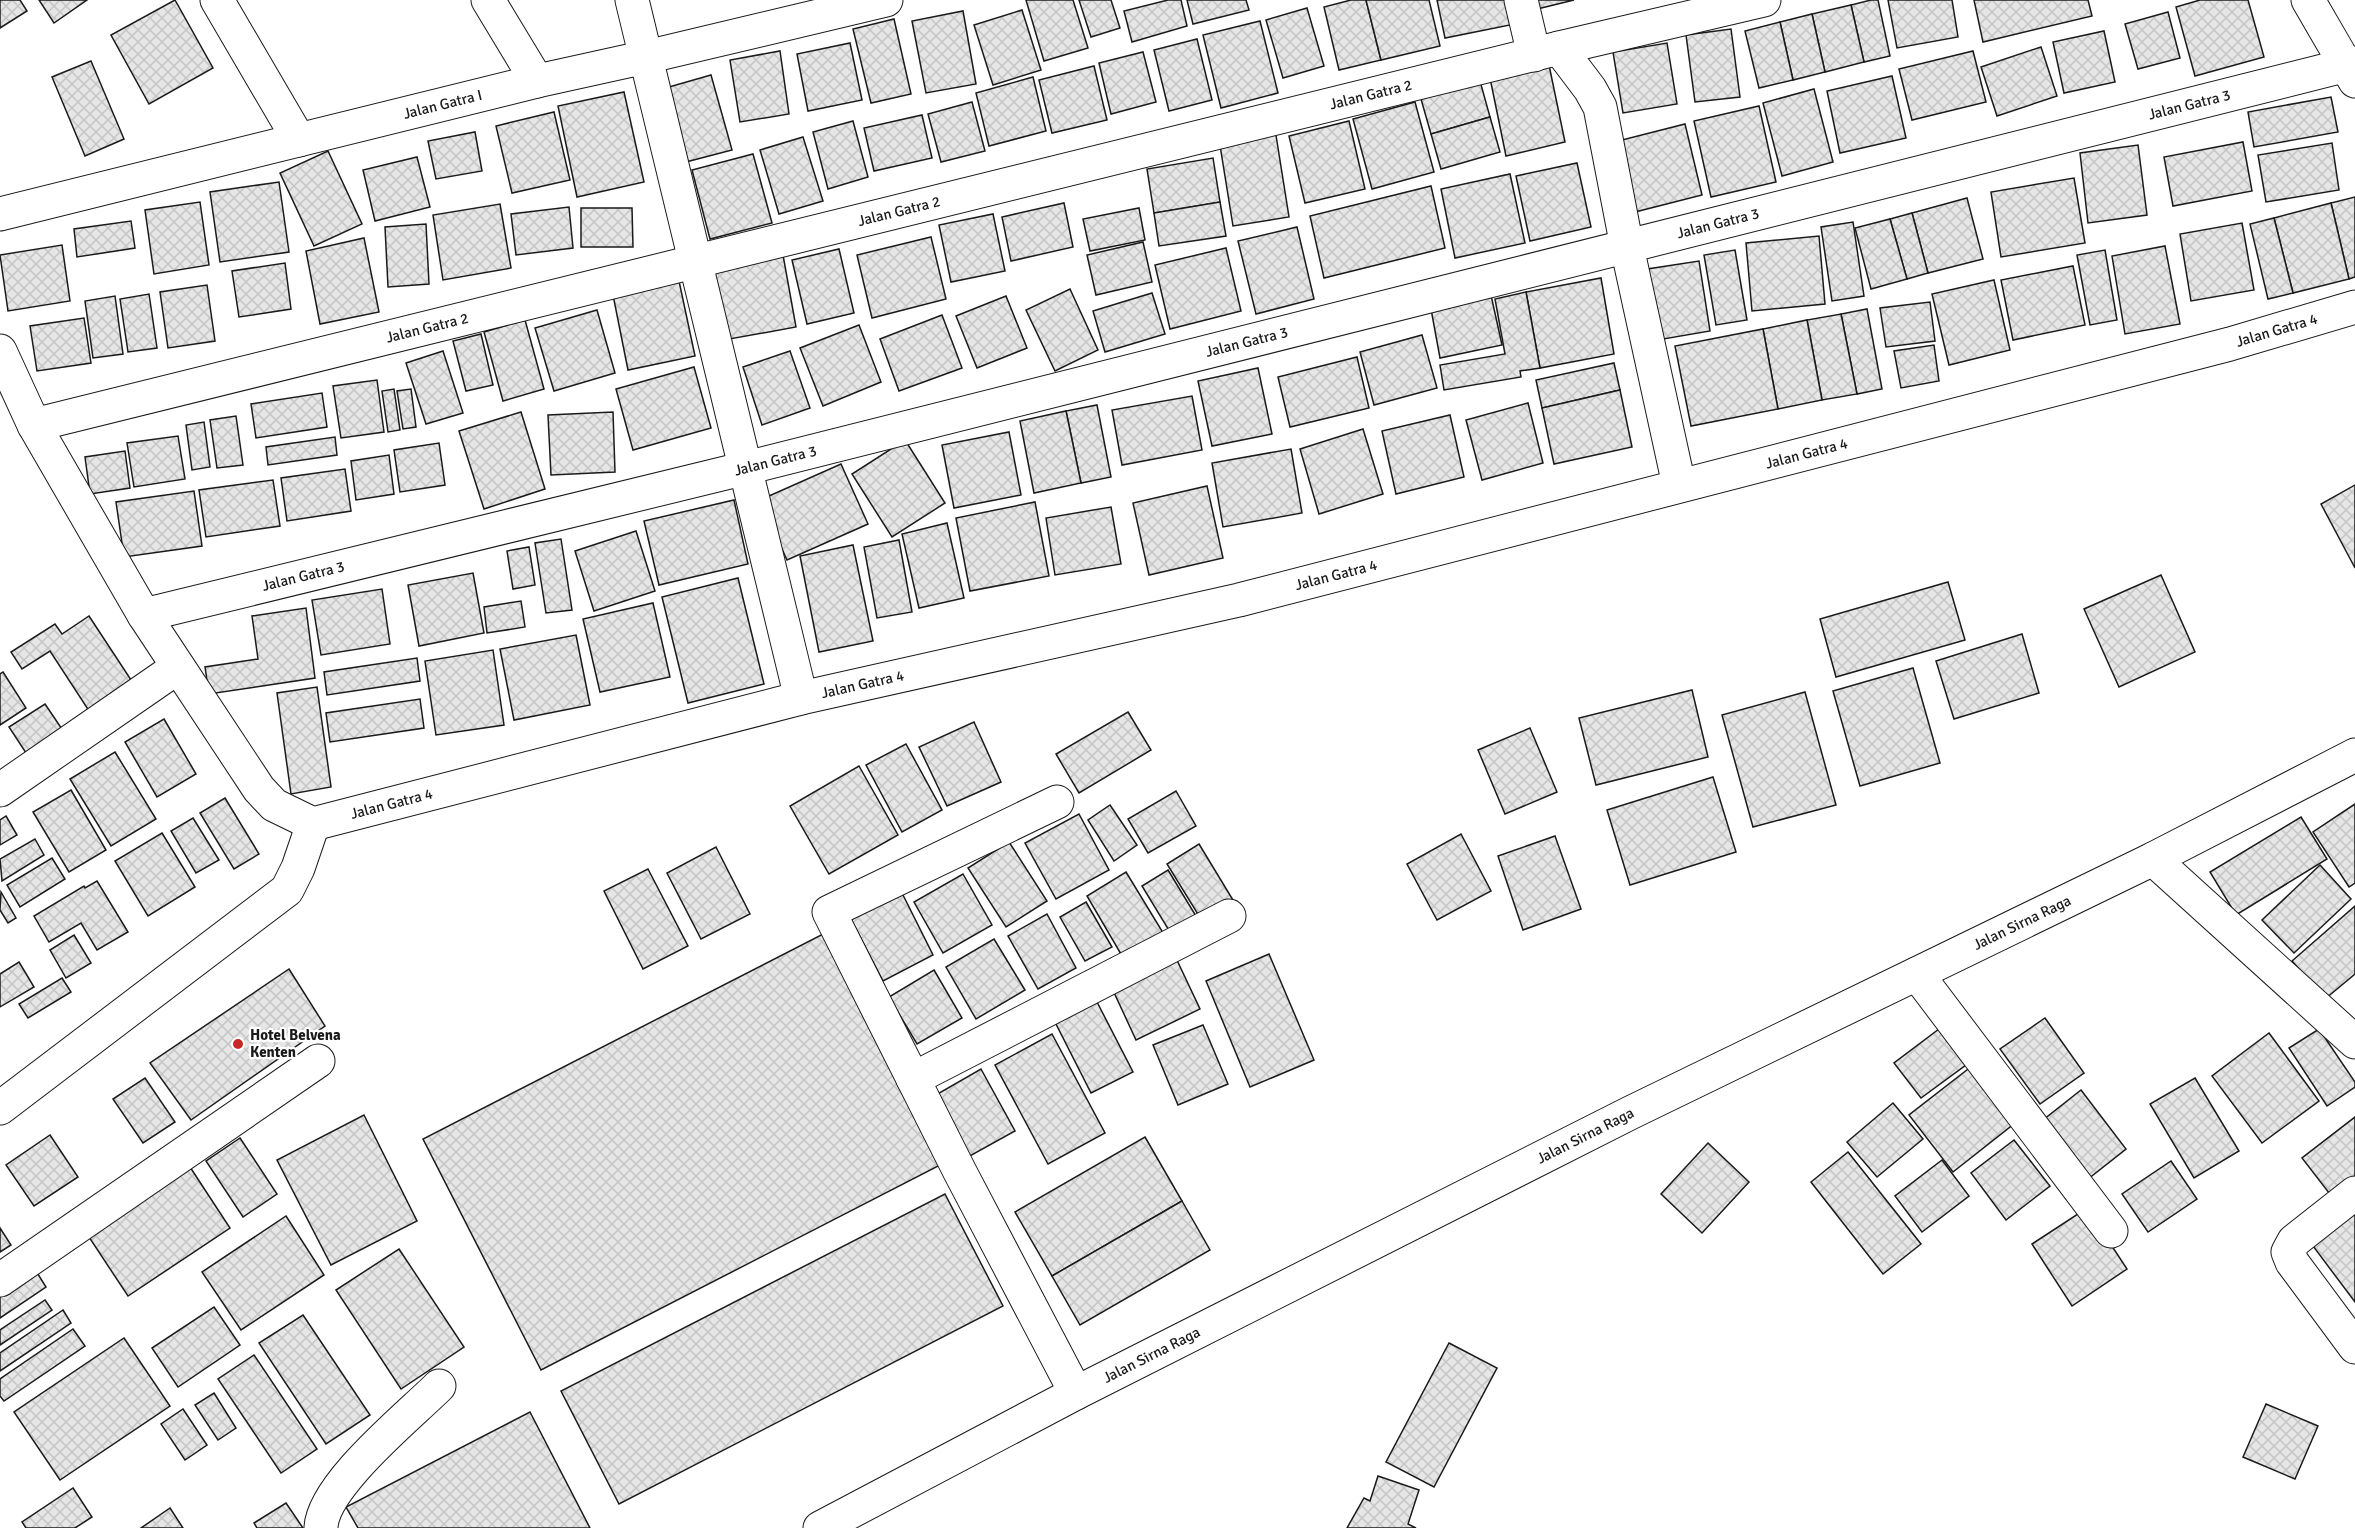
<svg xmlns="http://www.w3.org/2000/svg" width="2355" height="1528" font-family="Signika,sans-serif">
<defs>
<pattern id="building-cross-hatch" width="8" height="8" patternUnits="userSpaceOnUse" patternTransform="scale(1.5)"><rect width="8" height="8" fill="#e6e6e6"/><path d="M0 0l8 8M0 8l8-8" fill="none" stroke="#c5c5c5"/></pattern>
</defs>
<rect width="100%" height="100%" fill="#fff"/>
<!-- building -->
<g fill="url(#building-cross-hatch)" stroke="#1a1a1a" stroke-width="1.5">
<path d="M0,0H20L27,11L0,28Z"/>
<path d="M39,0H87L54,23Z"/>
<path d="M175,0L213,68L149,104L111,35Z"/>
<path d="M1026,0H1073L1088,48L1044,61Z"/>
<path d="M1079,0H1111L1120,28L1091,37Z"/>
<path d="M1168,0H1181L1187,26L1132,42L1124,11Z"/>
<path d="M1187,0H1246L1249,10L1193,24Z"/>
<path d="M1351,0H1366L1381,60L1339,70L1324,7Z"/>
<path d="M1366,0H1429L1440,46L1381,60Z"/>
<path d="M1437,0H1505L1510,25L1445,38Z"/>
<path d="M1531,0H1574L1533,10Z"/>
<path d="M1871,0H1878L1890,56L1864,62L1851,5Z"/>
<path d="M1888,0H1952L1958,37L1897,48Z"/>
<path d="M1974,0H2088L2092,16L1983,42Z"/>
<path d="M2200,0H2248L2264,57L2195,76L2176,7Z"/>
<path d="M1851,5L1864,62L1825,72L1812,14Z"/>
<path d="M1307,8L1324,66L1283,78L1266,20Z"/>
<path d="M1022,10L1041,70L993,85L974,25Z"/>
<path d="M963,11L976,84L926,93L912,21Z"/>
<path d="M2168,12L2180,58L2138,69L2125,24Z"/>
<path d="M1812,14L1825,72L1793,80L1780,22Z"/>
<path d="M894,19L911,94L871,103L853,29Z"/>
<path d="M1260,21L1278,93L1221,108L1203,35Z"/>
<path d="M1780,22L1793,80L1759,88L1745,31Z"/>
<path d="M1731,29L1740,97L1695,102L1686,35Z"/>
<path d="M2104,31L2115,82L2064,93L2053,42Z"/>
<path d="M1197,39L1212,100L1169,111L1154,50Z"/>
<path d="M850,43L862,100L808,111L797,54Z"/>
<path d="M1667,43L1677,104L1623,113L1613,52Z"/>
<path d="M2041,47L2057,96L1997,116L1981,67Z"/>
<path d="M780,51L789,114L740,122L730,60Z"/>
<path d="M1973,51L1986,102L1912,120L1899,69Z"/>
<path d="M1143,52L1156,102L1111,114L1099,63Z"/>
<path d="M91,61L124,139L85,156L52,77Z"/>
<path d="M1549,65L1565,142L1506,156L1490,78Z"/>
<path d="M1094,66L1107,120L1052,133L1039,80Z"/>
<path d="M711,75L732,150L682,163L662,89Z"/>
<path d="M1892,76L1906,138L1840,153L1827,91Z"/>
<path d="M1033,77L1046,131L989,146L976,93Z"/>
<path d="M1480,81L1490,117L1431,134L1421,99Z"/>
<path d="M1814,89L1833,162L1782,176L1763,103Z"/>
<path d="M624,92L644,182L577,197L558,106Z"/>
<path d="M2331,97L2338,132L2254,147L2248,112Z"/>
<path d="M972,102L985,151L941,162L928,114Z"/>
<path d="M1415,102L1434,172L1372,189L1353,119Z"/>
<path d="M1759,106L1776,182L1711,197L1694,121Z"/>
<path d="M554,112L570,180L512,193L496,126Z"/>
<path d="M922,115L932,158L874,171L864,128Z"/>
<path d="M1490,117L1500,152L1441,169L1431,134Z"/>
<path d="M853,121L868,177L828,189L813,132Z"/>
<path d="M1349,121L1365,189L1305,203L1289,136Z"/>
<path d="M1685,124L1702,195L1635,212L1618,141Z"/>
<path d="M1275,129L1289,217L1233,226L1219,139Z"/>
<path d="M475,132L482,171L436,179L428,141Z"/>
<path d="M803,137L823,201L779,214L760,150Z"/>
<path d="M2243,142L2252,191L2173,206L2164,157Z"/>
<path d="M2332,143L2339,190L2266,202L2258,155Z"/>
<path d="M2138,145L2147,215L2088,223L2080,153Z"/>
<path d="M328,151L362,224L314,246L280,173Z"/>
<path d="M753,154L772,223L710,239L692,170Z"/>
<path d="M417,157L430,207L375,221L363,170Z"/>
<path d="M1213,158L1220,202L1154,213L1147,169Z"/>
<path d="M1577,163L1591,227L1530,241L1516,176Z"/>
<path d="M1510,174L1525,243L1455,258L1441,189Z"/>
<path d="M2074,178L2085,243L2001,257L1991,192Z"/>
<path d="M279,182L289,252L220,262L210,192Z"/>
<path d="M1431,186L1445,248L1324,278L1310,216Z"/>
<path d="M2355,197V277L2349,279L2331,203Z"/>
<path d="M1967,198L1983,259L1928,273L1912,213Z"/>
<path d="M200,202L209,265L154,274L145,210Z"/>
<path d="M1220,202L1226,236L1159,246L1154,213Z"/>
<path d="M1064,203L1073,247L1011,261L1002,217Z"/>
<path d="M2331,203L2349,279L2293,293L2274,218Z"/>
<path d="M500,204L511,268L443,280L433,215Z"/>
<path d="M569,207L573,248L516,255L511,214Z"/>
<path d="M581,208H632L633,247H581Z"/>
<path d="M1139,208L1145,240L1090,251L1083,219Z"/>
<path d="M1912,213L1928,273L1907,279L1890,219Z"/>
<path d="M993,214L1005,271L951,282L939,225Z"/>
<path d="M2274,218L2293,293L2268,299L2250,224Z"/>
<path d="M1890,219L1907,279L1871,289L1855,228Z"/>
<path d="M131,221L135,248L77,257L74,229Z"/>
<path d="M1853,222L1864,296L1832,301L1821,227Z"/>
<path d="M2242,223L2254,290L2191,301L2180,234Z"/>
<path d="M426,224L429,284L388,287L385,227Z"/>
<path d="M1297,227L1314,299L1256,314L1238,241Z"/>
<path d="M1819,236L1825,304L1752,311L1746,243Z"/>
<path d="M931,237L946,299L872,318L857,255Z"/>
<path d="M364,238L379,312L320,324L306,251Z"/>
<path d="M1143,242L1152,282L1096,295L1087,255Z"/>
<path d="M62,245L70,301L8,311L0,255Z"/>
<path d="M2165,246L2180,324L2125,334L2112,256Z"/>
<path d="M1226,248L1241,311L1170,329L1155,265Z"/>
<path d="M839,249L854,313L807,324L792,260Z"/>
<path d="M1735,250L1747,320L1716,325L1704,255Z"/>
<path d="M2105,250L2117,320L2090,325L2077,255Z"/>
<path d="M783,255L796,327L724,340L712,267Z"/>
<path d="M1699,261L1710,331L1652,341L1641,270Z"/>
<path d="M285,263L291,309L239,317L232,271Z"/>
<path d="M2073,266L2085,325L2013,340L2001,280Z"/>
<path d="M1601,278L1614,354L1540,368L1526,292Z"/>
<path d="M1994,280L2010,350L1949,365L1932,294Z"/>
<path d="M679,281L695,356L628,370L613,295Z"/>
<path d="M207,285L215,341L168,348L160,292Z"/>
<path d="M1489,286L1502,345L1440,358L1429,298Z"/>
<path d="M1070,289L1098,350L1055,371L1026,310Z"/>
<path d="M1526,292L1540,368L1520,371L1521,377L1444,390L1440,365L1505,354L1495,299Z"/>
<path d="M1152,293L1165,334L1105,352L1093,311Z"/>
<path d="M149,294L157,348L128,352L120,299Z"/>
<path d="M115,296L123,354L93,358L85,301Z"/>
<path d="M1006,296L1027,348L977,368L956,316Z"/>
<path d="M1930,302L1935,341L1886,347L1880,308Z"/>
<path d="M1867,309L1882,389L1857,394L1841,314Z"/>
<path d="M597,310L615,373L554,391L535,328Z"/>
<path d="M1841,314L1857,394L1822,400L1807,320Z"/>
<path d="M942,315L962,368L899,391L880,339Z"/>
<path d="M84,318L91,363L37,371L30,326Z"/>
<path d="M525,320L544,389L503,401L484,332Z"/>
<path d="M1807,320L1822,400L1778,409L1763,329Z"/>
<path d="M859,325L881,382L823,406L800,348Z"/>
<path d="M1763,329L1778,409L1691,426L1675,346Z"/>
<path d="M481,334L493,385L466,391L453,341Z"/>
<path d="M1422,335L1437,388L1374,405L1360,352Z"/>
<path d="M1934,345L1939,381L1901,388L1894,351Z"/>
<path d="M443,351L463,413L426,424L406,363Z"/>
<path d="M790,351L810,408L762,425L743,367Z"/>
<path d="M1357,357L1369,408L1290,427L1278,377Z"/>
<path d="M1614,363L1620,390L1542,408L1536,380Z"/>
<path d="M694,367L711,428L633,450L616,389Z"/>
<path d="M1258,368L1272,434L1212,446L1198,381Z"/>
<path d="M377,380L384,432L341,438L333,386Z"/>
<path d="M394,389L400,430L388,432L382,391Z"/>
<path d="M411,389L416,427L403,429L397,391Z"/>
<path d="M1620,390L1632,447L1554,464L1542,408Z"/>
<path d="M322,393L327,427L256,438L251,404Z"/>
<path d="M1192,396L1202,450L1122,465L1112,410Z"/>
<path d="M1528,403L1543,463L1482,480L1466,420Z"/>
<path d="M1097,405L1111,477L1081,483L1066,411Z"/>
<path d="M1066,411L1081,483L1034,493L1020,421Z"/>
<path d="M521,412L545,489L484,509L459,431Z"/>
<path d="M613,412L615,472L551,475L548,415Z"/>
<path d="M1450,415L1464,477L1396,494L1382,431Z"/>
<path d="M236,416L243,465L217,468L210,420Z"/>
<path d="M204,422L210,467L192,470L186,425Z"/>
<path d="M1363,429L1383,494L1319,514L1300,449Z"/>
<path d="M1009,432L1021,495L954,508L942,445Z"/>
<path d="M178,436L185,479L134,487L127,443Z"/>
<path d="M335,437L337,455L268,465L266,447Z"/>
<path d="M905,440L945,503L892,537L852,474Z"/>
<path d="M439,443L445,485L400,492L394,450Z"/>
<path d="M1291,449L1302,513L1223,527L1212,463Z"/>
<path d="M125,451L130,488L90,494L85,457Z"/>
<path d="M389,455L394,494L356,500L351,461Z"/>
<path d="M841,464L868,524L787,560L760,500Z"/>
<path d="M345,469L351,511L287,521L281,478Z"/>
<path d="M273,480L280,526L206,537L199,490Z"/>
<path d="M2355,485V568L2321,504Z"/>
<path d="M1207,486L1223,558L1149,575L1133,503Z"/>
<path d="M194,491L202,546L124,557L116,502Z"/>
<path d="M734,500L748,564L659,585L644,521Z"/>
<path d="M1035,502L1049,576L970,591L956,518Z"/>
<path d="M1111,507L1121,564L1055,575L1046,518Z"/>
<path d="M947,523L964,598L919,608L902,534Z"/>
<path d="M636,531L655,591L594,611L575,551Z"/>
<path d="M561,539L572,610L546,613L535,543Z"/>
<path d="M899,540L912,612L877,618L864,547Z"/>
<path d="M853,545L873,641L819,652L800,556Z"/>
<path d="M529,547L535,585L513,589L507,551Z"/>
<path d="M473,573L484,633L419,646L408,585Z"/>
<path d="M2161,575L2195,652L2119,687L2084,609Z"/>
<path d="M738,578L764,684L688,703L662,597Z"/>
<path d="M1948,582L1965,640L1836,677L1820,619Z"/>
<path d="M382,589L390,644L321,655L312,600Z"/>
<path d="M521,601L525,627L487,633L484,607Z"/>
<path d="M653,603L670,677L600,692L583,619Z"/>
<path d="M306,608L315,678L209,694L205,667L258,659L252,616Z"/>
<path d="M89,616L137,689L93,717L50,651L22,669L11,652L55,624L62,634Z"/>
<path d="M2022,634L2039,693L1954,719L1936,661Z"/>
<path d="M576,635L590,705L514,720L500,649Z"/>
<path d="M493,650L504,725L436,735L425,661Z"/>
<path d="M417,658L420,681L327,695L324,672Z"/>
<path d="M1913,668L1940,763L1860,786L1833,691Z"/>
<path d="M3,672L26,708L0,725V674Z"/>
<path d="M317,687L331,787L291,794L277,693Z"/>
<path d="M1692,690L1708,757L1596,785L1579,718Z"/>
<path d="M1805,692L1836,805L1753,827L1722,715Z"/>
<path d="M420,699L424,728L330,742L326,713Z"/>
<path d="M45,704L66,735L30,759L9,727Z"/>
<path d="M1128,712L1151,750L1079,793L1056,754Z"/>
<path d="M164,719L196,774L157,797L125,742Z"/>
<path d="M974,722L1001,782L947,806L919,747Z"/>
<path d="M1530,728L1557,792L1505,814L1478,750Z"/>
<path d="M906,744L942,810L902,832L866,765Z"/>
<path d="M115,752L156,819L111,846L70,779Z"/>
<path d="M859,766L898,835L829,874L790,806Z"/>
<path d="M1713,777L1736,852L1630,885L1607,810Z"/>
<path d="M71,790L106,850L69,872L33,812Z"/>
<path d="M1176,791L1196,826L1148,853L1128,819Z"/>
<path d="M225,798L259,854L234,869L200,813Z"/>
<path d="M2355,804V883L2349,887L2313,832Z"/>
<path d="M1110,805L1137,845L1114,861L1088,820Z"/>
<path d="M1079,814L1109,870L1056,899L1025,843Z"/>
<path d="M6,816L17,835L0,845V820Z"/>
<path d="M2301,817L2327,859L2236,915L2210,872Z"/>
<path d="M193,818L219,860L196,873L171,831Z"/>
<path d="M162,833L195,887L148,916L115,861Z"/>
<path d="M1461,834L1491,891L1437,920L1407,864Z"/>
<path d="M1555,836L1581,909L1523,930L1498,856Z"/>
<path d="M35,839L44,855L2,881L0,859Z"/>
<path d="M1009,842L1047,901L1006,927L968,868Z"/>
<path d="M1199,844L1236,905L1204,924L1167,864Z"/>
<path d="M716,847L750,914L701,939L667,873Z"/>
<path d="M52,858L65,879L20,907L7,885Z"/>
<path d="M2320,865L2351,899L2294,953L2262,920Z"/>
<path d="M648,869L688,946L643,969L604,891Z"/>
<path d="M1168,870L1199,921L1173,937L1142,886Z"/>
<path d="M1126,872L1165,936L1125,961L1087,896Z"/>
<path d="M963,874L992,925L943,953L914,902Z"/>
<path d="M97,881L128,932L97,950L81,923L49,942L34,916L84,886L85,888Z"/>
<path d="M1,892L16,918L8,923L0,910Z"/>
<path d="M902,893L933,955L883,981L851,919Z"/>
<path d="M1086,902L1112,947L1085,961L1060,917Z"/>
<path d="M2355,906V974L2325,999L2292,961Z"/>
<path d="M1047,914L1076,968L1038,989L1008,936Z"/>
<path d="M829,931L946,1162L541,1370L423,1139Z"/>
<path d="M74,935L91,963L66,978L50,950Z"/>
<path d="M994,939L1025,990L976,1019L946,967Z"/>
<path d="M1269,954L1314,1060L1250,1087L1206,981Z"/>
<path d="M1175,956L1200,1009L1136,1040L1111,986Z"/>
<path d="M19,962L34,987L0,1007V974Z"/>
<path d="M289,969L325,1026L191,1120L150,1063Z"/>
<path d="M934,970L962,1018L917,1044L889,997Z"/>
<path d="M62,978L71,992L28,1018L19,1004Z"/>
<path d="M1097,1002L1133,1072L1091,1093L1055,1022Z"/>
<path d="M2045,1018L2084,1073L2040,1104L2000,1049Z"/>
<path d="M1203,1025L1228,1084L1178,1105L1153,1045Z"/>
<path d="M1943,1026L1970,1062L1921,1098L1894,1063Z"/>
<path d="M2319,1029L2355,1082V1087L2327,1106L2289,1048Z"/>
<path d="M2269,1033L2319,1101L2262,1143L2212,1076Z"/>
<path d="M1052,1034L1105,1133L1048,1164L995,1065Z"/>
<path d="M1972,1066L2015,1123L1953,1172L1909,1115Z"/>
<path d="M981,1069L1015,1131L968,1157L934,1096Z"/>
<path d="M145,1078L175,1122L143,1143L113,1099Z"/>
<path d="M2195,1078L2239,1151L2194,1178L2150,1104Z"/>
<path d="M2081,1090L2126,1149L2083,1183L2038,1124Z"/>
<path d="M1893,1103L1923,1139L1877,1177L1847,1142Z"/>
<path d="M364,1115L417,1221L331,1265L277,1160Z"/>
<path d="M2355,1117V1187L2336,1202L2302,1158Z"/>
<path d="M50,1135L78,1177L34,1206L6,1165Z"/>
<path d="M1145,1137L1182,1201L1052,1276L1015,1212Z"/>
<path d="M240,1138L277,1194L243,1217L206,1161Z"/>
<path d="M2014,1140L2050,1186L2006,1220L1971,1173Z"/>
<path d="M1708,1143L1749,1182L1702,1233L1661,1194Z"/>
<path d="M1848,1152L1921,1244L1883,1274L1811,1182Z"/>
<path d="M1942,1160L1969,1196L1922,1232L1895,1196Z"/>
<path d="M2171,1161L2197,1199L2148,1232L2122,1194Z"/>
<path d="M190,1167L230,1228L128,1296L87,1234Z"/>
<path d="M945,1194L1003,1306L619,1504L561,1391Z"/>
<path d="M1182,1201L1210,1250L1080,1325L1052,1276Z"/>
<path d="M2087,1208L2127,1269L2072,1306L2032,1244Z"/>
<path d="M2355,1208V1302L2310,1242Z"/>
<path d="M286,1216L324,1275L241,1330L202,1272Z"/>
<path d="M0,1228L11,1245L0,1252Z"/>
<path d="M399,1249L464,1347L401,1389L336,1290Z"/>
<path d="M36,1271L46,1287L0,1318V1295Z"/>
<path d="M45,1300L52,1310L0,1345V1330Z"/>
<path d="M214,1307L240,1345L178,1387L152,1348Z"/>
<path d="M63,1310L71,1323L0,1371V1353Z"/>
<path d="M303,1315L370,1415L326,1444L259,1343Z"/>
<path d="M73,1329L85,1346L4,1401L0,1396V1379Z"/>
<path d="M124,1338L170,1406L60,1480L14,1412Z"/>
<path d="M1449,1343L1497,1368L1434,1487L1386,1462Z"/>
<path d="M254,1355L317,1449L281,1473L218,1379Z"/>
<path d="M214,1393L236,1428L218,1440L195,1405Z"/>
<path d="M2266,1404L2318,1426L2295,1479L2243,1457Z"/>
<path d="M183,1409L207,1445L185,1460L161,1424Z"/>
<path d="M530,1412L590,1528H358L346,1507Z"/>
<path d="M1378,1476L1419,1490L1408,1524L1416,1528H1347L1364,1498L1370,1501Z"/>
<path d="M73,1488L92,1517L75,1528H26L22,1522Z"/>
<path d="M286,1503L303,1528H257L254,1523Z"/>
<path d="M170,1508L183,1528H141Z"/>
</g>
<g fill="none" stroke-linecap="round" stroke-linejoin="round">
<defs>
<g id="minor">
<path d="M217,0L299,140"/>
<path d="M488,0L537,81"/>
<path d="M632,0L801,698"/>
<path d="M1521,0L1534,55"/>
<path d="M2308,0L2355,81"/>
<path d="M1559,48L1590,89L1600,107L1627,247L1679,485"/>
<path id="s1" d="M0,214L537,81L646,57L886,0"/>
<path id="s2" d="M0,351L34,425L144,615L259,789L274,805L313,824L801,698L1239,600L2230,344L2355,307"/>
<path id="s3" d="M34,425L1559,48L1764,0"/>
<path id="s4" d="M144,615L746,468L2355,63"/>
<path d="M0,790L178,667"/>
<path d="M1057,802L829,912L960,1172L1076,1393"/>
<path d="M2153,859L2355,1042"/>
<path d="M1917,974L2111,1231"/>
<path d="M913,1079L1229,916"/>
<path d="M0,1108L287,890L298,868L313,824"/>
<path d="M2355,1193L2294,1241L2288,1252L2292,1262L2355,1347"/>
<path d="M0,1280L318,1061"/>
<path d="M321,1528C322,1486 409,1416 439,1386"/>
<path id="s5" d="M820,1528L1076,1393L1630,1113L2153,859L2355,755"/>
</g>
</defs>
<!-- minor casing -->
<use href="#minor" stroke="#1a1a1a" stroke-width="35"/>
<!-- minor -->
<use href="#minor" stroke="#fff" stroke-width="33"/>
</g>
<!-- markers -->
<circle fill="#c62828" stroke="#fff" stroke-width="2" cx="238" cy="1044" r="6"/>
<g text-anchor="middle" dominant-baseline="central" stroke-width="4.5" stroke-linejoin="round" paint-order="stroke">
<!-- street labels -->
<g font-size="15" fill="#1a1a1a" stroke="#fff">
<text stroke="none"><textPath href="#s3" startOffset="1377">Jalan Gatra 2</textPath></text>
<text stroke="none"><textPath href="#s1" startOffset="456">Jalan Gatra I</textPath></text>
<text stroke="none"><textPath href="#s4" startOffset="2108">Jalan Gatra 3</textPath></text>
<text stroke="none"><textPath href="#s3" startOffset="891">Jalan Gatra 2</textPath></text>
<text stroke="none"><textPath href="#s4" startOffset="1622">Jalan Gatra 3</textPath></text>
<text stroke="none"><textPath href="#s3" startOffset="405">Jalan Gatra 2</textPath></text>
<text stroke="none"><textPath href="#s2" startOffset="2600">Jalan Gatra 4</textPath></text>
<text stroke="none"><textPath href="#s4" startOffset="1136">Jalan Gatra 3</textPath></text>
<text stroke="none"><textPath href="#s2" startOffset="2114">Jalan Gatra 4</textPath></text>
<text stroke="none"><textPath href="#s4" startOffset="650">Jalan Gatra 3</textPath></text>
<text stroke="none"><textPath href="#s2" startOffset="1628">Jalan Gatra 4</textPath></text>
<text stroke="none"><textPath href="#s4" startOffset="164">Jalan Gatra 3</textPath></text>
<text stroke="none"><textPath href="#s2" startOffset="1142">Jalan Gatra 4</textPath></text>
<text stroke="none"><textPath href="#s2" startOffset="656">Jalan Gatra 4</textPath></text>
<text stroke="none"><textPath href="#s5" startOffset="1346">Jalan Sirna Raga</textPath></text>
<text stroke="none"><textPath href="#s5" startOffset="860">Jalan Sirna Raga</textPath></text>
<text stroke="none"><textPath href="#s5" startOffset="374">Jalan Sirna Raga</textPath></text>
</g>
<!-- poi labels -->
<g font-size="15" font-weight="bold" fill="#1a1a1a" stroke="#fff" text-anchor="start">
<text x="250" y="1035">Hotel Belvena<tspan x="250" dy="17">Kenten</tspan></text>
</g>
</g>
</svg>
